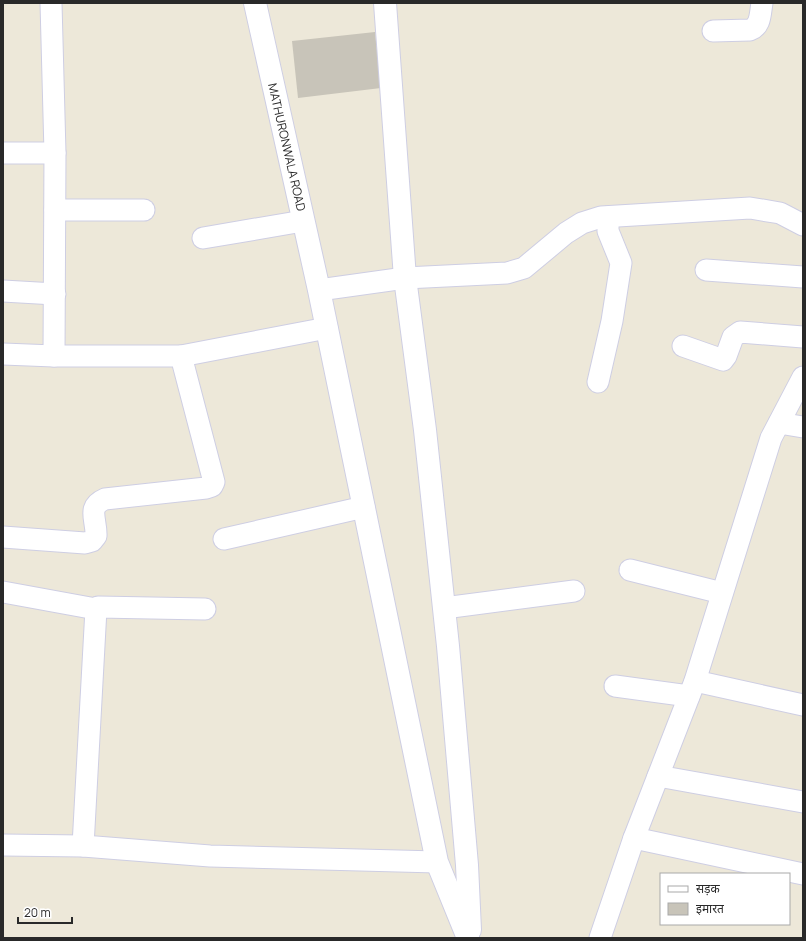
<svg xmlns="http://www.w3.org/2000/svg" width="806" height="941" font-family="Manrope,'Noto Sans Devanagari',sans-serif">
<rect width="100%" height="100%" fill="#ede8d9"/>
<!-- building -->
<path fill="#c8c4b9" d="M375,32L381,88L298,98L292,41Z"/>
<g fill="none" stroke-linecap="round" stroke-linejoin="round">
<defs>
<g id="street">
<path d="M51,3L55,153L54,356"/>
<path d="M713,31L750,30C761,26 760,14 762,3"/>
<path d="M3,153H55"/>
<path d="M55,210H144"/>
<path d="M203,238L303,221"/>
<path d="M706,270L803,277"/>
<path d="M319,290L405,278L507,273L524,268L566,233L582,223L601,217L750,208L780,213L803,225"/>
<path d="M3,291L55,294"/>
<path d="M683,346L723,360L726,356L733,337L740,332L803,337"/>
<path d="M3,354L54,356H181L214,482L212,486L206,488L105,499C86,507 97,520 96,536L92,541L85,543L3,537"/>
<path d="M181,356L327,328"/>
<path d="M598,382L612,321L621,263L608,231V217"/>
<path d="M779,423L803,427"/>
<path d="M224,539L364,507"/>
<path d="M630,570L722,593"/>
<path d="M3,592L96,609L98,607L205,609"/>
<path d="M444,608L574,591"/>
<path d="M695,681L803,705"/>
<path d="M615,686L689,696"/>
<path d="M658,776L803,802"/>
<path d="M634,838L803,874"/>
<path d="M3,845L83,846L210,856L437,862"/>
<path d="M83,846L96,609"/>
<path d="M600,938L634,838L695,681L771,438L803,377"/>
</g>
<g id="secondary">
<path d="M255,3L319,290L437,862L468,938"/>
<path d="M385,3L405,278L425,430L448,646L467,865L470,930"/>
</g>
</defs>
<!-- street casing -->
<use href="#street" stroke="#cecee3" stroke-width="23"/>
<!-- secondary casing -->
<use href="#secondary" stroke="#cecee3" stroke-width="24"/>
<!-- street -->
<use href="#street" stroke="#fff" stroke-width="21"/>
<!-- secondary -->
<use href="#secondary" stroke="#fff" stroke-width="22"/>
</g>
<g text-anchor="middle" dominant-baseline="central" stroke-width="4" stroke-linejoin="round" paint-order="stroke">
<!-- street labels -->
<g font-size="12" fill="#292929" stroke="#fff">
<text transform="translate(287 147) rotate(77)">MATHURONWALA ROAD</text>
</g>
</g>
<!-- border -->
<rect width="806" height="941" fill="none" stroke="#292929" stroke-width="8"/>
<!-- legend -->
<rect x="660" y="873" width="130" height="52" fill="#ffffff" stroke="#a9a9a9"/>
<rect x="668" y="886" width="20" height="6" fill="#ffffff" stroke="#a9a9a9"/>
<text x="696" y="893" font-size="12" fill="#292929">सड़क</text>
<rect x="668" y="903" width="20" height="12" fill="#c8c4b9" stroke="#a9a9a9"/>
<text x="696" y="913" font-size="12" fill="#292929">इमारत</text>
<!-- scale -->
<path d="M18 917v6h54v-6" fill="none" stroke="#292929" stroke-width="2"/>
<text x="24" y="917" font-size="12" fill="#292929" stroke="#ffffff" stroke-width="3" paint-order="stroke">20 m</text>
</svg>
